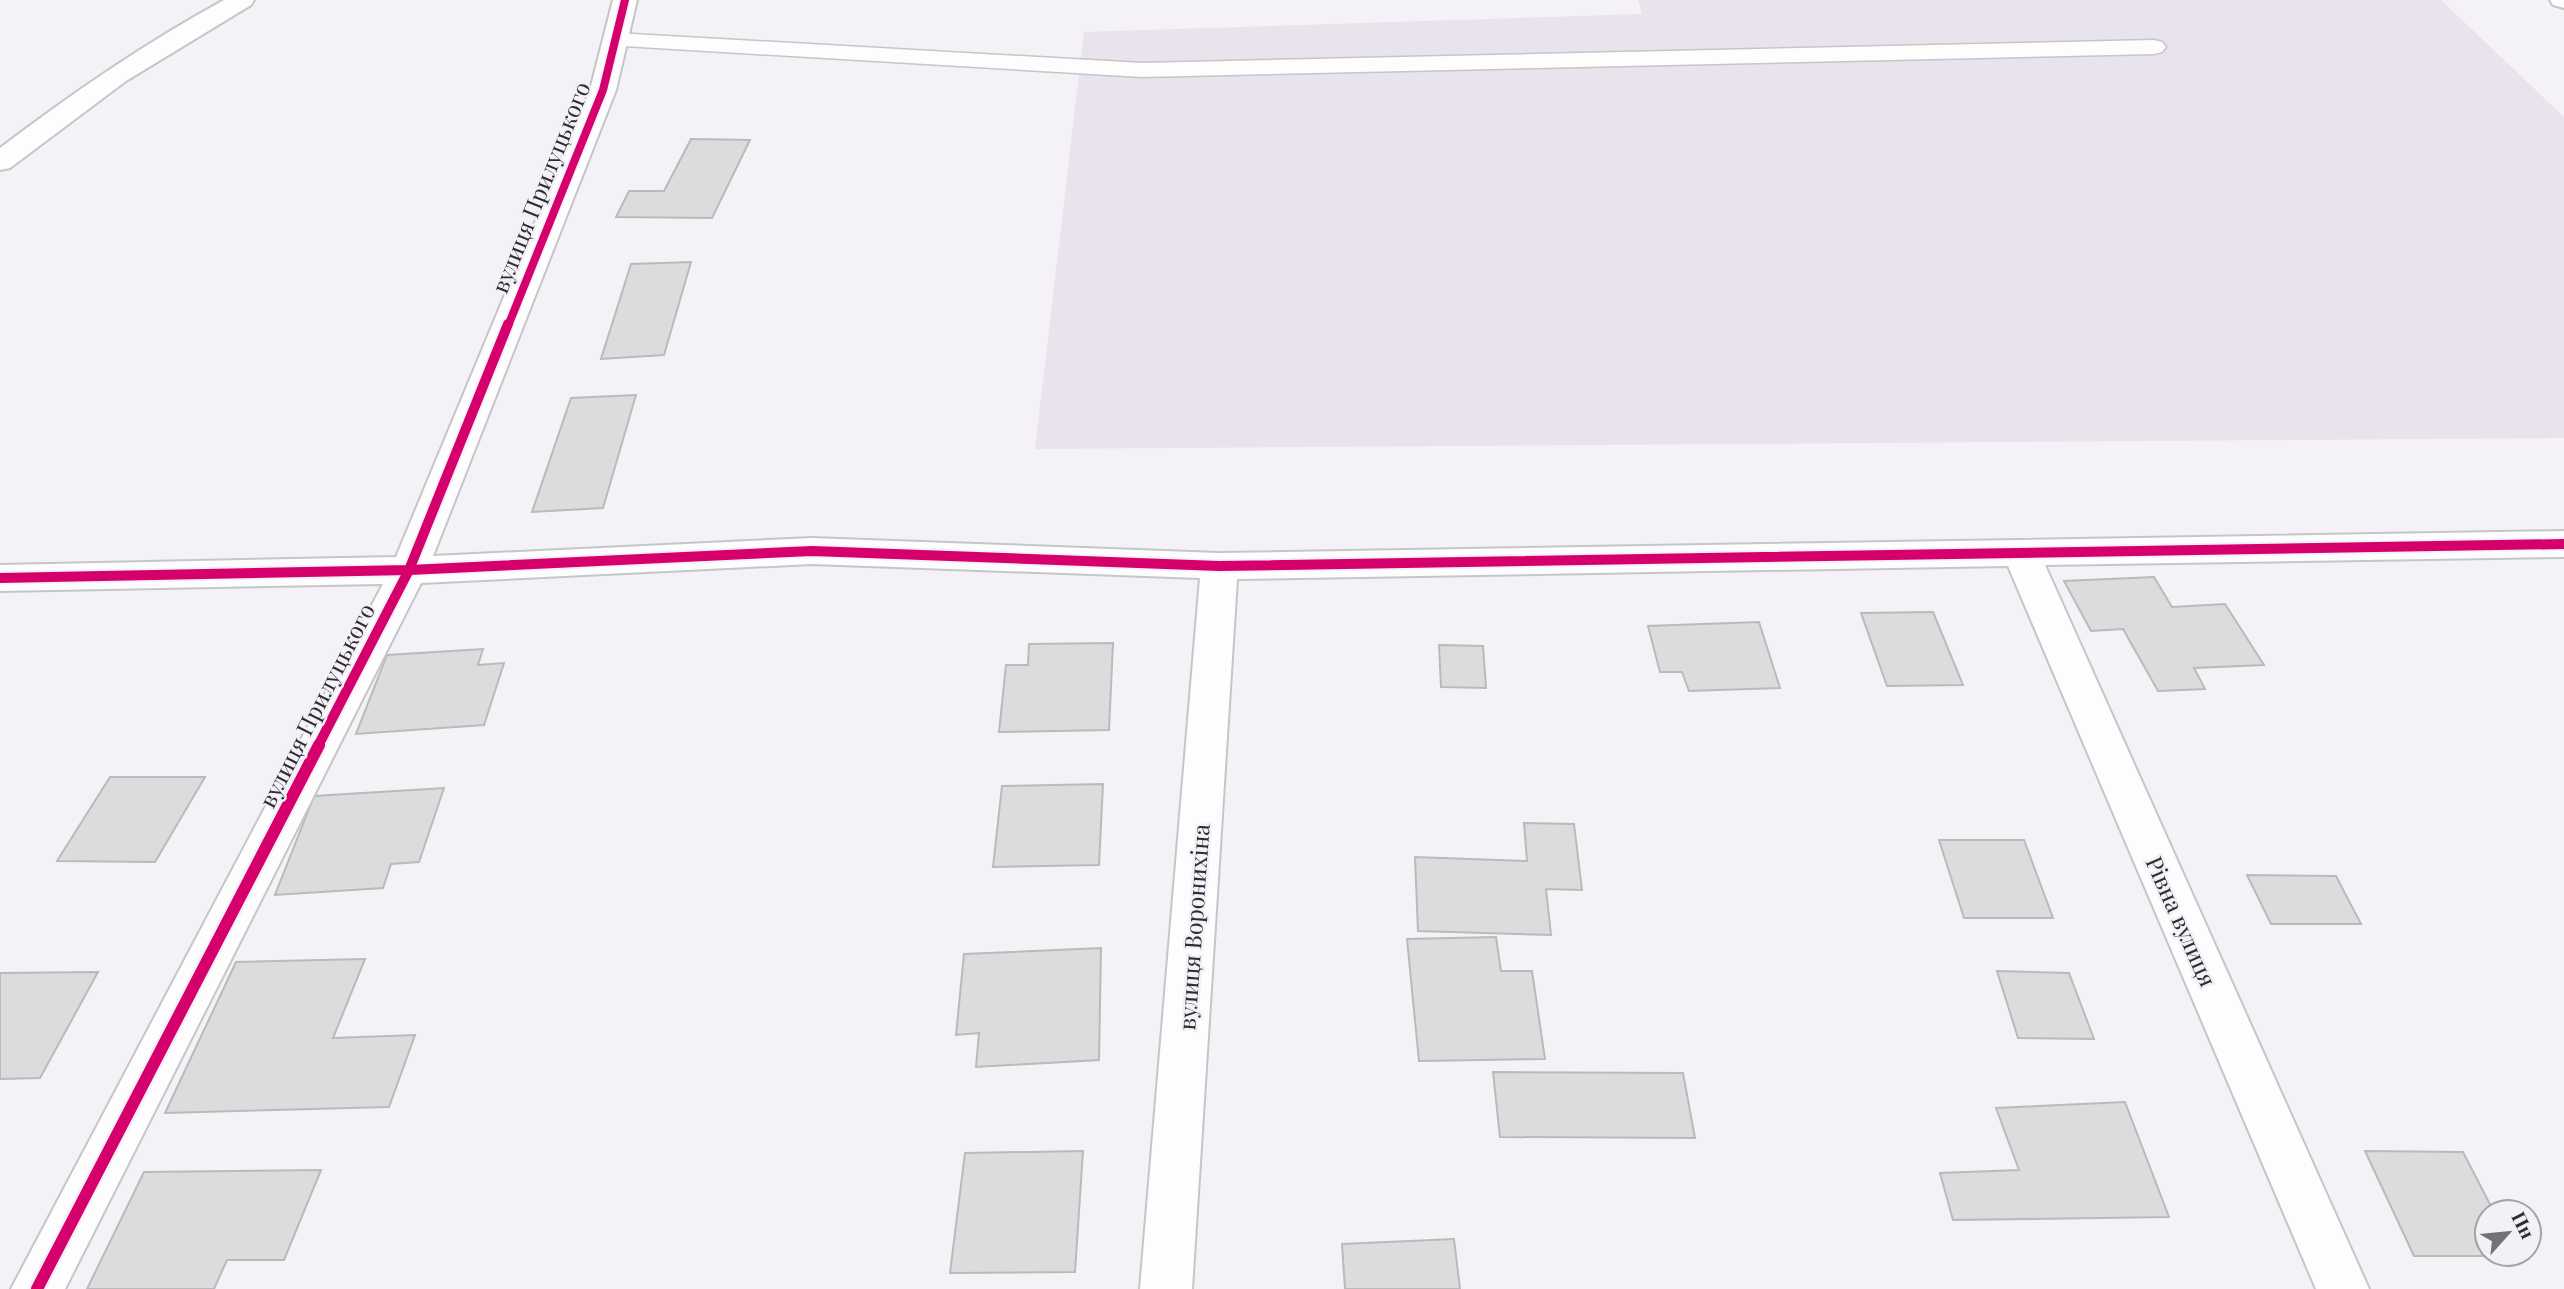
<svg xmlns="http://www.w3.org/2000/svg" width="2564" height="1289" font-family="'Playfair Display',serif">
<rect width="100%" height="100%" fill="#f4f2f6"/>
<!-- built -->
<path fill="#e8e3ed" d="M1638,0H2441L2564,117V438L1035,449L1084,32L1642,14Z"/>
<!-- building -->
<g fill="#dcdcdd" stroke="#b9babb" stroke-width="2">
<path d="M691,139L750,140L712,218L616,217L629,191H664Z"/>
<path d="M691,262L664,355L601,359L631,264Z"/>
<path d="M636,395L603,508L532,512L571,398Z"/>
<path d="M2154,577L2172,607L2225,604L2264,665L2194,668L2205,689L2158,691L2123,629L2091,631L2064,581Z"/>
<path d="M1933,612L1963,685L1887,686L1861,613Z"/>
<path d="M1759,622L1780,688L1689,691L1682,672H1660L1648,626Z"/>
<path d="M1113,643L1109,730L999,732L1006,665H1028L1029,644Z"/>
<path d="M1439,645L1483,646L1486,688L1441,687Z"/>
<path d="M483,649L478,665L504,663L484,725L356,734L387,655Z"/>
<path d="M110,777H205L155,862L57,861Z"/>
<path d="M1103,784L1099,865L993,867L1002,786Z"/>
<path d="M444,788L419,862L391,864L383,888L275,895L314,796Z"/>
<path d="M1524,823L1574,824L1582,890L1546,889L1551,935L1418,931L1415,857L1527,861Z"/>
<path d="M1939,840H2024L2053,918H1964Z"/>
<path d="M2247,875L2336,876L2361,924H2271Z"/>
<path d="M1496,937L1501,971H1532L1545,1059L1419,1061L1407,939Z"/>
<path d="M1101,948L1099,1060L976,1067L979,1033L956,1035L964,954Z"/>
<path d="M365,959L333,1038L415,1035L389,1107L165,1113L236,962Z"/>
<path d="M1997,971L2069,973L2094,1039L2018,1038Z"/>
<path d="M98,972L40,1078L0,1079V973Z"/>
<path d="M1493,1072L1683,1073L1695,1138L1500,1137Z"/>
<path d="M2125,1102L2169,1217L1953,1220L1940,1173L2019,1170L1996,1108Z"/>
<path d="M1083,1151L1075,1272L950,1273L965,1153Z"/>
<path d="M2365,1151L2463,1152L2494,1212H2487V1254L2517,1256H2414Z"/>
<path d="M321,1170L284,1260H227L214,1289H87L144,1172Z"/>
<path d="M1454,1239L1460,1289H1345L1342,1244Z"/>
</g>
<g fill="none" stroke-linecap="round" stroke-linejoin="round">
<defs>
<path id="lane" d="M615,33L1142,63L2154,40L2162,42L2166,47L2162,52L2154,54L1142,77L607,45L604,40L607,35Z"/>
<g id="street">
<path d="M224,0H254L251,5L126,81L10,168L0,170V148C71,94 145,43 224,0Z"/>
<path d="M613,0H637L616,90L433,556L812,538L1219,553L2564,531V557L2045,565L2369,1289H2316L2008,566L1237,579L1192,1289H1140L1200,578L812,564L421,583L65,1289H11L383,584L0,591V565L396,557L590,90Z"/>
<path d="M2550,0H2564V8L2553,5Z"/>
</g>
</defs>
<!-- lane casing -->
<use href="#lane" stroke="#c6c5c8" stroke-width="3"/>
<!-- street casing -->
<use href="#street" stroke="#c6c5c8" stroke-width="4"/>
<!-- lane -->
<use href="#lane" fill="#fdfdfe" fill-rule="evenodd"/>
<!-- street -->
<use href="#street" fill="#fdfdfe" fill-rule="evenodd"/>
<defs>
<path id="cycleway-far2" d="M508,326L603,90L625,0"/>
<g id="cycleway-far1">
<path d="M0,578L409,570L812,551L1219,566L2564,544"/>
<path d="M318,746L409,570L508,324"/>
</g>
<path id="cycleway" d="M37,1289L319,745"/>
</defs>
<!-- cycleway-far2 casing -->
<use href="#cycleway-far2" stroke="#f4f0f8" stroke-width="11"/>
<!-- cycleway-far1 casing -->
<use href="#cycleway-far1" stroke="#f4f0f8" stroke-width="14"/>
<!-- cycleway casing -->
<use href="#cycleway" stroke="#f4f0f8" stroke-width="17"/>
<!-- cycleway-far2 -->
<use href="#cycleway-far2" stroke="#d6006c" stroke-width="8"/>
<!-- cycleway-far1 -->
<use href="#cycleway-far1" stroke="#d6006c" stroke-width="10"/>
<!-- cycleway -->
<use href="#cycleway" stroke="#d6006c" stroke-width="12"/>
</g>
<g text-anchor="middle" dominant-baseline="central" stroke-width="5" stroke-linejoin="round" paint-order="stroke">
<!-- street labels -->
<g font-size="23" fill="#2f2d30" stroke="#f4f0f8">
<text transform="translate(540 187) rotate(-68)">вулиця Прилуцького</text>
<text transform="translate(316 705) rotate(-63)">вулиця Прилуцького</text>
<text transform="translate(2182 921) rotate(66)">Рівна вулиця</text>
<text transform="translate(1193 927) rotate(-86)">вулиця Воронихіна</text>
</g>
</g>
<!-- north arrow -->
<g transform="translate(2508 1233) rotate(63)"><circle r="33" fill="#f4f0f8" stroke="#a5a2a8" stroke-width="2"/>
<path d="M0-5L12 26L0 18L-12 26Z" fill="#747275"/>
<text y="-10" font-size="19" font-weight="bold" text-anchor="middle" fill="#2f2d30">Пн</text>
</g>
</svg>
